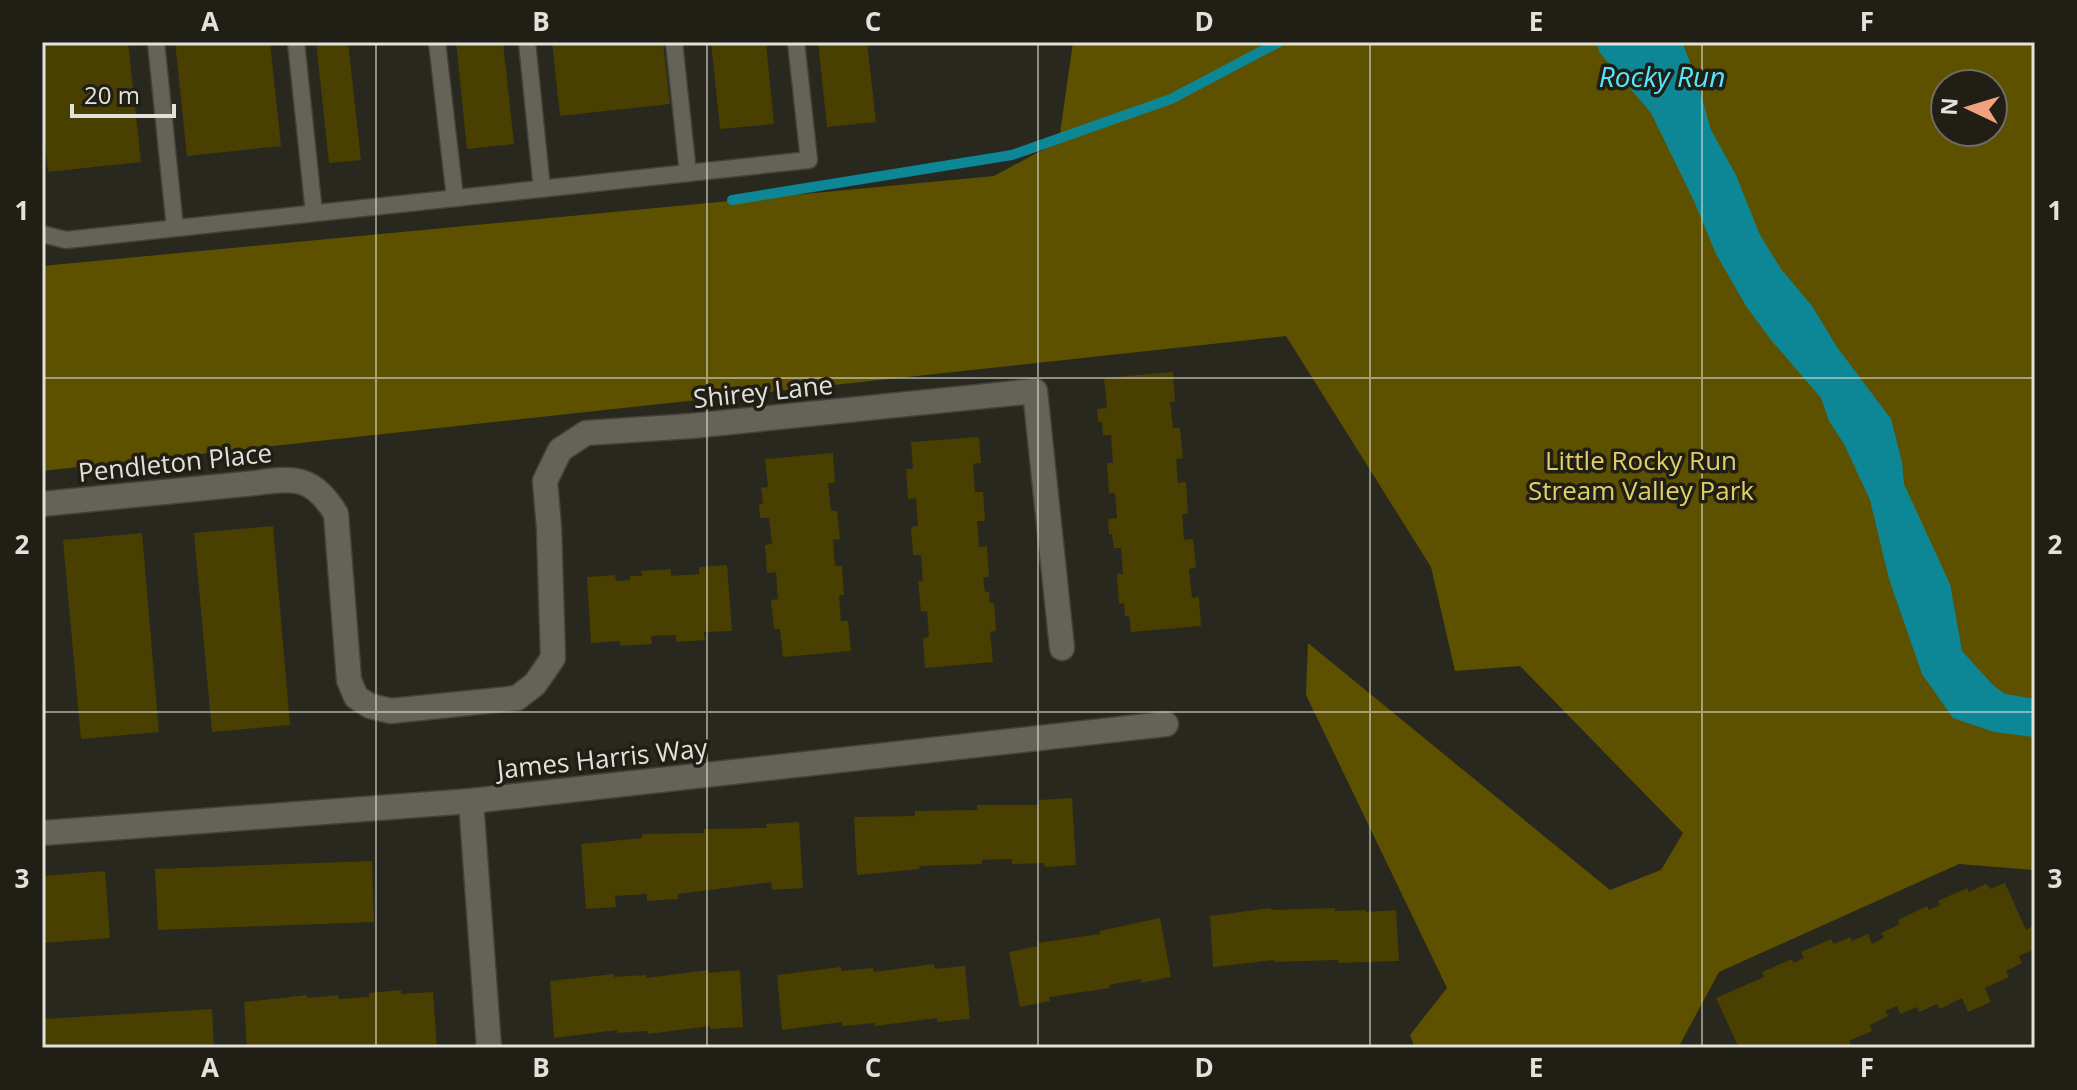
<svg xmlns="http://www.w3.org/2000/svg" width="2077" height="1090" font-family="'Open Sans',sans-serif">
<rect width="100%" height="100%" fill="#29281e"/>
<!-- green -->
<path fill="#5d5100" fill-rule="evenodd" d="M1073,42H2035V870L1959,864L1719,972L1678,1048H1415L1410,1035L1447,988L1306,695L1308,643L1610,890L1661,870L1683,833L1520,666L1455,671L1431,567L1286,336L42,471V266L994,176L1059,141ZM1945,84H1993V132H1945Z"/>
<!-- water -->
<path fill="#0d8695" d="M1596,42H1682L1696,77L1711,130L1736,175L1759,233L1781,269L1812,306L1837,347L1891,419L1902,462L1904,484L1950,584L1962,651L1993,685L2005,694L2035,699V737L1994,732L1953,718L1922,674L1889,579L1870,500L1844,444L1829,421L1821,398L1771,340L1746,306L1716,254L1694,201L1651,113L1600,53Z"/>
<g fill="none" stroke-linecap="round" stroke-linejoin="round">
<!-- stream -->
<path stroke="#0d8695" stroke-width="10" d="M732,200L1012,155L1171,99L1279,42"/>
</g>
<!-- building -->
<g fill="#483f00">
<path d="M42,42H128L141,162L48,172L42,118Z"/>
<path d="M175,42H270L281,146L187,156Z"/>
<path d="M316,42H348L361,160L329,163Z"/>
<path d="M456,42H503L514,144L467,149Z"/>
<path d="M552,42H663L670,104L560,116Z"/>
<path d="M711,42H766L774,124L720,129Z"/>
<path d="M818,42H867L876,122L827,127Z"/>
<path d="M1173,372L1175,402H1170L1173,428H1180L1183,458L1176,459L1178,483L1186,482L1188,514H1182L1184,540L1193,539L1196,568L1189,569L1192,598L1199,597L1201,626L1131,632L1129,616H1125L1124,603L1119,604L1117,574H1123L1121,548H1114L1112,534H1109L1108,519L1117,518L1115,493H1109L1107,463H1113L1111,435H1103L1102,422H1098L1097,409L1107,408L1104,378Z"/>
<path d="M979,437L981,463L973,464L975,492H983L985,521H977L979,547L987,546L989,577H983L985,592H989L990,603H994L996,631L990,632L993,662L925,668L923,638L929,637L927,611L921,612L918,581H923L921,555H913L911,527L918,526L916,498L908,499L906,469H913L911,442Z"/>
<path d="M833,453L835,483H828L831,511H837L840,539L833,540L835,566H842L844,595H839L841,621H848L851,651L783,657L780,629H774L771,600L778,599L776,572L767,573L765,545L772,544L769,518H760L759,504H763L761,488L768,487L765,459Z"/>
<path d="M273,526L290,725L212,732L194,533Z"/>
<path d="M142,533L159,732L81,739L63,540Z"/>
<path d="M727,565L732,631L704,632L705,640L676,642V635L651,636L652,644L620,646V641L591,643L587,577L615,575L616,581L630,580V576H642L641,571L671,569V576L699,574V567Z"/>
<path d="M1072,798L1076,865L1045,867L1044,863L1012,864V859L982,860V864L919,866L920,869L857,875L854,817L915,816V811L977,810V805H1039V800Z"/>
<path d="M799,822L803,888L772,890L771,882L678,894V899L647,901V894L615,896L616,907L586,909L581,844L642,838V834L704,833V829L767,828L766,824Z"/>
<path d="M372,861L374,922L158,930L155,869Z"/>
<path d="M105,871L110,938L42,943V876Z"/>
<path d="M2005,883L2026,930L2033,926L2035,930V949L2019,956L2022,963L2006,971L2009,977L1985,988L1991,1002L1968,1012L1962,998L1940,1009L1937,1004L1919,1012L1917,1007L1900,1014L1897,1006L1885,1011L1888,1016L1870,1025L1872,1031L1849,1041L1853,1048H1739L1716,998L1764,977L1762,972L1792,959L1793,963L1804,958L1801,952L1831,939L1834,944L1850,937L1852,941L1868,934L1872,944L1884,938L1881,933L1900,924L1898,920L1927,906L1929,910L1940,905L1938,901L1967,888L1969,892L1986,884L1991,889Z"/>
<path d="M1271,908V910L1335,908V911L1366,910V912L1396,910L1399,961L1338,963V960L1274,962L1275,960L1213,967L1210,916Z"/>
<path d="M1160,918L1171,977L1141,983V979L1109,985L1110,988L1049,997L1050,1001L1020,1007L1009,952L1038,946L1037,943L1100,934L1099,931Z"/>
<path d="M934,964L935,969L965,966L970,1019L937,1022V1018L875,1026V1023L843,1026L842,1022L782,1030L777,975L841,967V971L873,968L874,972Z"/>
<path d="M708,970L709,973L740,970L743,1027L710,1029V1026L648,1034V1031L617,1033V1030L554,1038L550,981L614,974V977L646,975V978Z"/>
<path d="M401,990V994L433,992L437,1048H247L244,1002L307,995V998L338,995L339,999L369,997V993Z"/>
<path d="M212,1009L214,1048H42V1019Z"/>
</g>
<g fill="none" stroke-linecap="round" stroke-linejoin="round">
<defs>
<g id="lane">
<path d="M156,42L175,228"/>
<path d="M296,42L314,213"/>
<path d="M437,42L455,198"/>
<path d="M527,42L542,189"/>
<path d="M674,42L688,173"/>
<path d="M42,234L66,240L809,160L796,42"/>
</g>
<g id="street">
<path d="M42,504L256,483C295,477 314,477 336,514L349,680L356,697L370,706L391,711L517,698L535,684L553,658L549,528L545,481L560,450L586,433L691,426L1035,391L1062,648"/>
<path d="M471,801L489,1048"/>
<path d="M42,833L471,801L1166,724"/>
</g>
</defs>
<!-- lane casing -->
<use href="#lane" stroke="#44433a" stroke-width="19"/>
<!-- street casing -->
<use href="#street" stroke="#44433a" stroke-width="27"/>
<!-- lane -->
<use href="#lane" stroke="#656358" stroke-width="16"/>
<!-- street -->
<use href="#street" stroke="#656358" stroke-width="24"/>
</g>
<!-- grid -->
<path fill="none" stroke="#e2e1da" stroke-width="2" stroke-opacity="0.55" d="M376,42V1048M707,42V1048M1038,42V1048M1370,42V1048M1702,42V1048M42,378H2035M42,712H2035"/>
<g text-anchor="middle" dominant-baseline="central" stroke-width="7" stroke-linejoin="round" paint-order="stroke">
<!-- street labels -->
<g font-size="26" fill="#e2e1da" stroke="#201e15">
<text transform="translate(763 391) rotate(-6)">Shirey Lane</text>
<text transform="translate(175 462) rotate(-6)">Pendleton Place</text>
<text transform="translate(602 758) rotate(-6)">James Harris Way</text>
</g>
<!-- park labels -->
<g font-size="26" fill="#e0cf67" stroke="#201e15">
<text x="1641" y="460">Little Rocky Run<tspan x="1641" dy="30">Stream Valley Park</tspan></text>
</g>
<!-- water labels -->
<g font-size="28" font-style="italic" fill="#54e7fc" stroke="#201e15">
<text x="1662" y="76">Rocky Run</text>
</g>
</g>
<!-- border -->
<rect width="2077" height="1090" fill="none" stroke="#201e15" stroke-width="88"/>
<!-- north arrow -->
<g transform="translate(1969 108) rotate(274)"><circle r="38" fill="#201e15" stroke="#6e6c64" stroke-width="2"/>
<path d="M0-6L14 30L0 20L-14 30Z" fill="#f1a17d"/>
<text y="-12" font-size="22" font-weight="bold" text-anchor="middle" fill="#e2e1da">N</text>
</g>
<!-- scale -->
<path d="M72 104v12h102v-12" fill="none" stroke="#e2e1da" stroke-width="4"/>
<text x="84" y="104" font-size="24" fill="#e2e1da" stroke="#201e15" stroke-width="6" paint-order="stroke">20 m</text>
<rect x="44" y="44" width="1989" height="1002" fill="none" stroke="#e2e1da" stroke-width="3"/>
<g font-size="26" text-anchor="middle" font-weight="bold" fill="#e2e1da">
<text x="210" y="31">A</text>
<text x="541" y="31">B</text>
<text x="873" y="31">C</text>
<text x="1204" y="31">D</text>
<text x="1536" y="31">E</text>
<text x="1867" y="31">F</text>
<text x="22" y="220">1</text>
<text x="2055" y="220">1</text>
<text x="22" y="554">2</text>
<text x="2055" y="554">2</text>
<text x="22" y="888">3</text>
<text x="2055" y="888">3</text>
<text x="210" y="1077">A</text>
<text x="541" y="1077">B</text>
<text x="873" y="1077">C</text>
<text x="1204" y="1077">D</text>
<text x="1536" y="1077">E</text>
<text x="1867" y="1077">F</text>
</g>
</svg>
